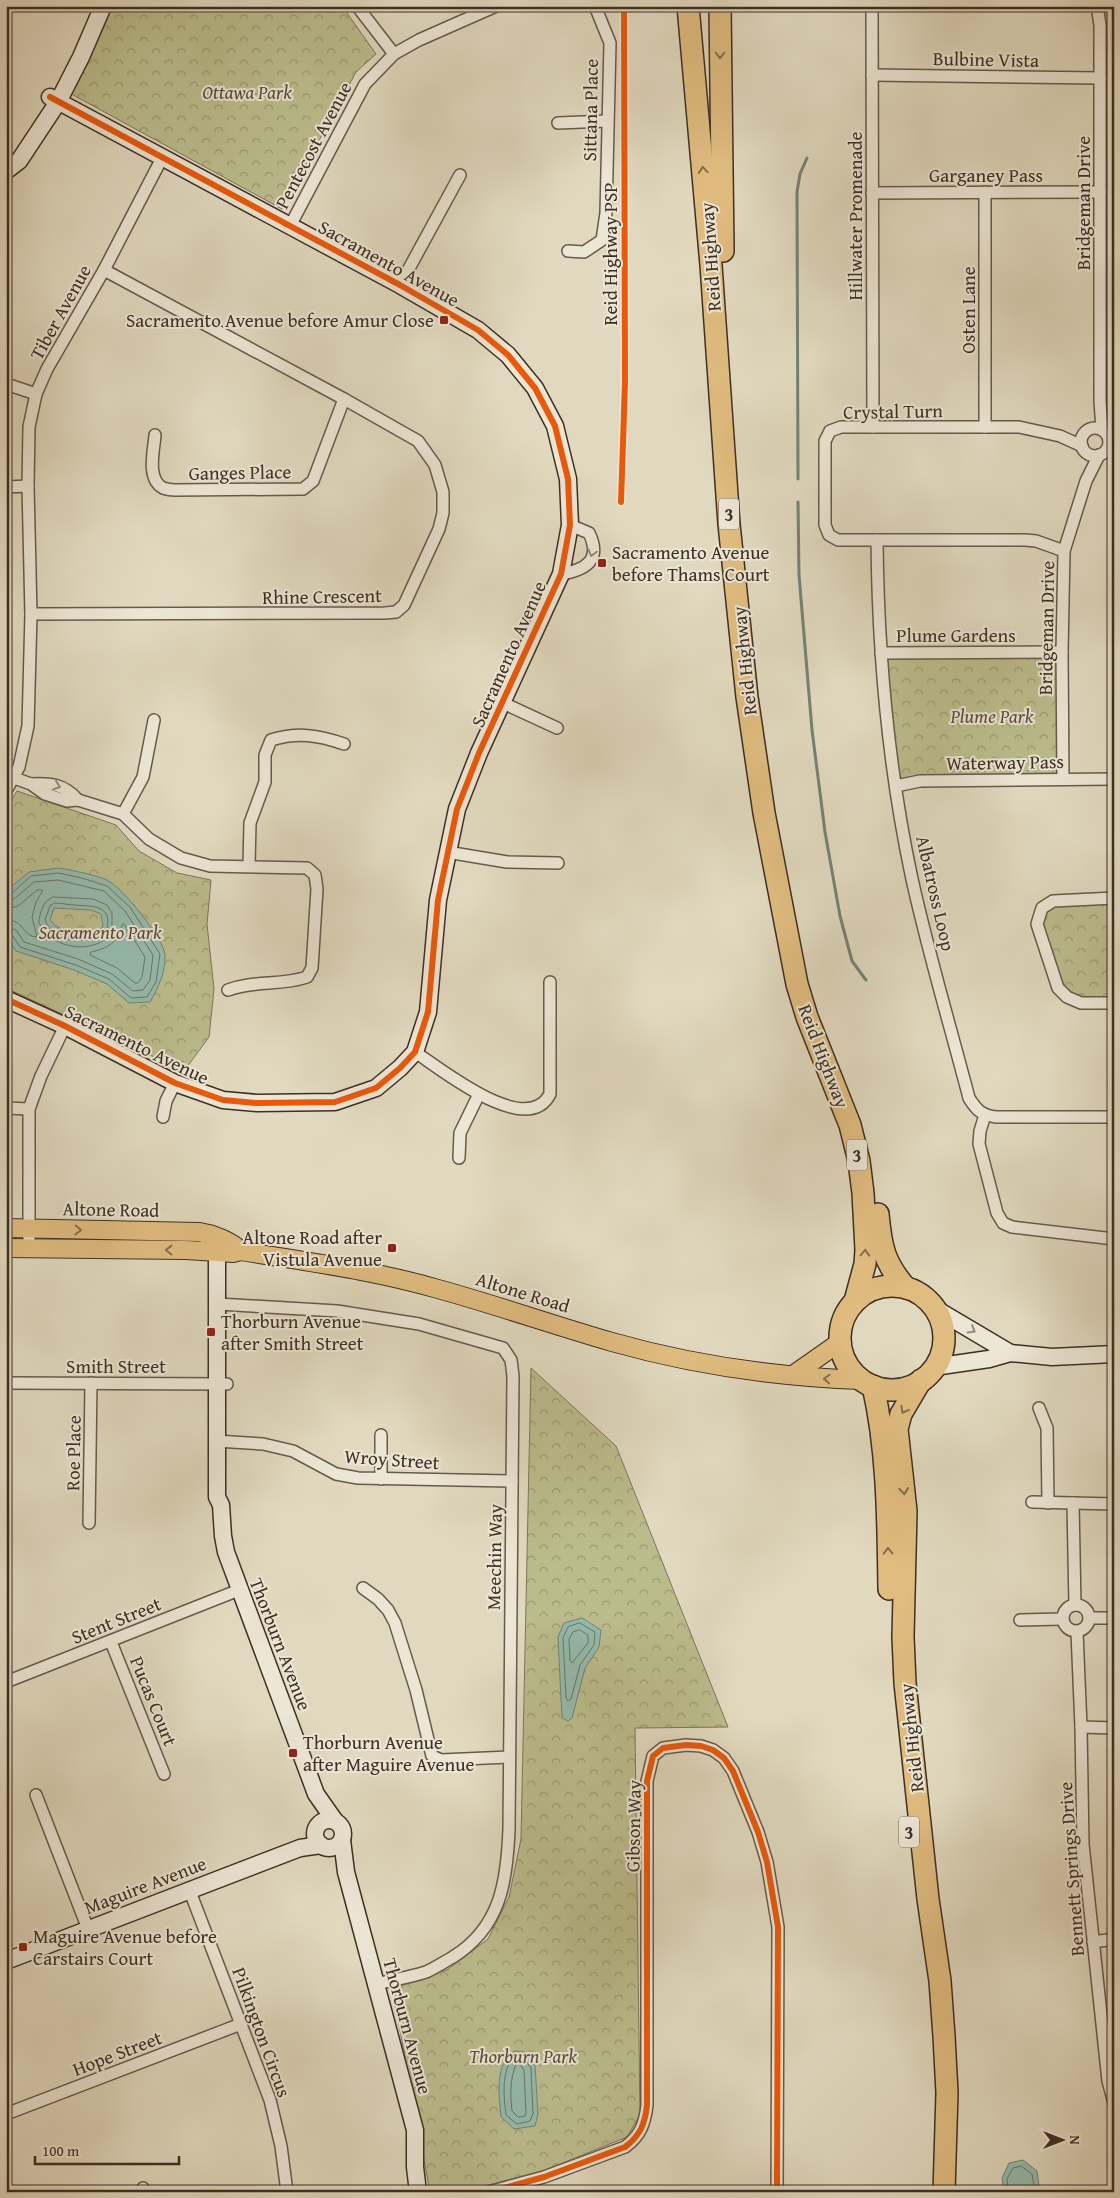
<svg xmlns="http://www.w3.org/2000/svg" width="1120" height="2198" font-family="'Gentium Book Plus',serif">
<defs>
<pattern id="forest-crowns" width="20" height="18" patternUnits="userSpaceOnUse" patternTransform="scale(1.25)"><rect width="20" height="18" fill="#bbbc8c"/><path d="M2 6a3 3 0 1 1 6 0M12 15a3 3 0 1 1 6 0" fill="none" stroke="#999972"/></pattern>
</defs>
<rect width="100%" height="100%" fill="#e1d9bf"/>
<filter id="stains"><feTurbulence type="fractalNoise" baseFrequency=".004" numOctaves="4"/><feColorMatrix values="0 0 0 0 .2 0 0 0 0 .09 0 0 0 0 .02 0 0 0 .5 -.17"/></filter>
<radialGradient id="worn" r=".72"><stop offset=".6" stop-color="#630" stop-opacity="0"/><stop offset="1" stop-color="#630" stop-opacity=".3"/></radialGradient>
<!-- grass -->
<path fill="#bbbc8c" stroke="#7c7658" d="M1100,192H1114V437L1106,433Z"/>
<!-- forest -->
<g fill="url(#forest-crowns)" stroke="#7c7658">
<path d="M105,6H342L376,54L356,72L282,209L66,91Z"/>
<path d="M1097,6H1114V192H1100Z"/>
<path d="M1062,652L1063,778L896,786L881,653Z"/>
<path d="M17,791L116,825L139,851L177,873L211,880L207,924L214,989L209,1037L184,1071L6,988V809Z"/>
<path d="M1114,898V1003L1067,997L1037,924L1042,908Z"/>
<path d="M531,1368L616,1446L728,1727L635,1728L640,2115L627,2137L543,2171L461,2192H430L392,1987L447,1970L488,1939L509,1897L521,1839Z"/>
</g>
<!-- water -->
<g fill="#95bbad" stroke="#728376" fill-rule="evenodd">
<path d="M59,868C75,871 92,874 107,880C122,887 164,939 165,955C166,972 158,988 150,1002L129,1003L107,984L74,970L16,951L6,935V891L29,872ZM54,908L91,910L101,914L103,927C83,940 66,938 50,920Z"/>
<path d="M582,1618L601,1630L599,1647L585,1668L572,1718L568,1721L562,1718L558,1637L564,1623Z"/>
<path d="M515,2051L525,2052L535,2065L538,2114L535,2126L514,2129L501,2117C499,2096 494,2063 515,2051Z"/>
<path d="M1023,2160L1037,2171L1040,2192H1004L1002,2178L1009,2163Z"/>
</g>
<g fill="none" stroke-linecap="round" stroke-linejoin="round">
<!-- shore -->
<g stroke="#6a7568" stroke-width="1">
<path d="M6,895L11,894L31,876L58,873L82,878L107,886L130,907L160,954L156,982L147,997L131,998L109,979L76,965L20,947L12,935L6,933"/>
<path d="M53,897L93,899L107,905L112,913V933C96,953 61,950 45,932C43,929 40,926 39,922C39,916 42,908 45,903Z"/>
<path d="M6,901L14,899L34,882L58,880L104,891L125,911L153,955L150,980L143,990L133,991L112,974L78,959L24,942L16,930L6,927"/>
<path d="M55,903C62,903 68,905 75,905C94,907 112,904 107,930C90,946 55,945 45,920L50,906Z"/>
<path d="M6,909L18,906L37,890H43L36,902L32,917L37,937C23,937 24,920 6,919"/>
<path d="M124,924L145,957L142,977L138,983H135L117,968L90,955L91,952C106,949 120,942 122,925Z"/>
<path d="M580,1623L595,1632L594,1645L580,1665L571,1699L568,1701L566,1698L563,1638L568,1627Z"/>
<path d="M580,1630L588,1635V1643L572,1663L570,1661L569,1639L573,1632Z"/>
<path d="M516,2057H523L531,2068L533,2114L530,2121L517,2124L506,2115C504,2099 500,2066 516,2057Z"/>
<path d="M519,2063L524,2070L526,2113L525,2116L518,2117L512,2111C510,2095 510,2079 516,2064Z"/>
<path d="M1008,2192L1007,2179L1013,2168L1021,2166L1032,2174L1035,2192"/>
</g>
<!-- stream -->
<g stroke="#728376" stroke-width="3">
<path d="M798,479L797,192L800,174L807,158"/>
<path d="M798,502L799,575L812,730L825,832L840,916L852,961L866,980"/>
</g>
<defs>
<g id="street">
<path d="M357,6L394,54"/>
<path d="M872,6L873,427"/>
<path d="M1097,6L1100,25V401L1102,430"/>
<path d="M872,75L1100,78"/>
<path d="M558,123L607,121"/>
<path d="M985,192V427"/>
<path d="M872,193L1100,192"/>
<path d="M290,226L365,84L394,54L419,40L496,6"/>
<path d="M568,251L584,252L602,240L606,213L610,43L595,6"/>
<path d="M400,285L460,175"/>
<path d="M6,384L36,394"/>
<circle cx="1095" cy="442" r="14"/>
<path d="M155,435C154,450 146,479 163,488C166,489 172,490 175,490L303,489L313,481L344,399"/>
<path d="M6,487L28,486"/>
<path d="M877,540C878,654 888,767 912,879C928,952 950,1025 969,1098C977,1111 982,1115 996,1117H1114"/>
<path d="M1064,551L1036,541L1025,540H838L829,535L825,525V441L830,431L841,427H1019L1060,436L1082,446"/>
<path d="M561,574C586,570 602,560 589,533L570,525"/>
<path d="M31,614L385,613L396,612L404,605L439,529L443,513V492L435,465L418,441L344,399L104,270"/>
<path d="M881,653L1062,652"/>
<path d="M503,703L557,728"/>
<path d="M14,778L31,784L45,794L67,801L78,800L123,814L149,839L181,858L210,866L307,868L315,875L317,889L312,968L307,977C281,986 254,980 228,990"/>
<path d="M1063,778L1062,652L1064,551L1086,481L1099,455"/>
<path d="M31,784C51,783 64,784 78,800"/>
<path d="M896,786L920,781L1114,779"/>
<path d="M6,791L19,767L28,726L31,614L28,486L29,427L36,394L47,369L104,270L162,158"/>
<path d="M123,814L143,777L154,720"/>
<path d="M447,852L507,862L558,863"/>
<path d="M249,865L250,823L265,782V755L271,740C298,732 318,735 344,744"/>
<path d="M1114,898L1053,901L1042,908L1037,924L1058,988L1067,997L1081,1003H1114"/>
<path d="M415,1052C441,1069 527,1139 550,1094V982"/>
<path d="M6,1108L29,1109"/>
<path d="M985,1115L980,1131L979,1144L997,1213L1003,1223L1012,1227L1114,1239"/>
<path d="M163,1117L166,1101L175,1083"/>
<path d="M459,1158L460,1133L479,1094"/>
<path d="M29,1248V1109L41,1076L65,1026"/>
<path d="M218,1304L337,1311L419,1324L503,1348L511,1360L513,1376L509,1829C507,1881 501,1927 453,1957C444,1962 435,1968 426,1972C410,1977 393,1980 377,1984"/>
<path d="M6,1383L227,1384"/>
<path d="M1039,1408L1047,1428L1048,1503"/>
<path d="M381,1435V1479"/>
<path d="M216,1441L263,1444L293,1451L336,1474L358,1478L512,1481"/>
<path d="M1032,1502L1114,1504"/>
<path d="M1073,1503L1075,1605"/>
<path d="M89,1523L91,1383"/>
<path d="M363,1588L378,1599L388,1610L395,1623L416,1690L432,1756L441,1760L509,1757"/>
<circle cx="1076" cy="1618" r="13"/>
<path d="M1090,1618H1114"/>
<path d="M1020,1620L1062,1619"/>
<path d="M1077,1632L1081,1727L1083,1844L1108,2081L1114,2103"/>
<path d="M111,1642L164,1774"/>
<path d="M6,1682L239,1590"/>
<path d="M1081,1727L1114,1728"/>
<path d="M36,1795L88,1929"/>
<path d="M189,1889L270,2100L281,2146L287,2192"/>
<path d="M1093,1942L1114,1939"/>
<path d="M6,2114L241,2024"/>
<path d="M143,2188L144,2192"/>
<path d="M489,2192L544,2177L625,2147C640,2136 645,2124 647,2105V1781L653,1756L663,1748L686,1745L701,1746L713,1750L724,1758L733,1771L758,1832L767,1862L778,1927L777,2192"/>
</g>
<g id="secondary">
<path d="M6,171L19,161L58,102L81,57L103,6"/>
<path d="M6,999L65,1026L175,1083L223,1100L257,1103L335,1102L376,1088L400,1068L415,1052L428,1012L438,900L457,809L479,753L561,574L570,525L568,479L555,426L535,388L508,355L478,330L400,285L50,97"/>
<path d="M217,1252V1497L221,1505L223,1536L226,1552L316,1794L335,1821"/>
<path d="M934,1308L1010,1353"/>
<path d="M934,1367L989,1359L1010,1353L1052,1357L1114,1354"/>
<circle cx="329" cy="1834" r="14"/>
<path d="M342,1840L346,1872L415,2130V2167L418,2192"/>
<path d="M6,1961L300,1848L321,1845"/>
</g>
<g id="primary">
<path d="M6,1228L199,1232C213,1234 231,1241 241,1251"/>
<path d="M6,1248L186,1250L233,1253L241,1251C307,1262 373,1270 438,1289C496,1305 553,1325 612,1342C693,1365 778,1377 862,1380"/>
<path d="M793,1375L840,1342"/>
</g>
<g id="highway">
<path d="M688,6L711,265L729,524L747,697L764,813L797,984L807,1017L850,1125L859,1161L863,1193L866,1250L865,1264L855,1301"/>
<path d="M720,6L723,251"/>
<path d="M878,1214C881,1247 884,1262 905,1287"/>
<circle cx="892" cy="1338" r="52"/>
<path d="M921,1380L901,1414L897,1429L906,1511L903,1637L905,1683L928,1899L940,1981L944,2036L947,2093L944,2192"/>
<path d="M873,1386C888,1452 888,1521 889,1589"/>
</g>
</defs>
<!-- street casing -->
<use href="#street" stroke="#675a4b" stroke-width="14"/>
<!-- secondary casing -->
<use href="#secondary" stroke="#3e2f24" stroke-width="19"/>
<!-- primary casing -->
<use href="#primary" stroke="#3e2f24" stroke-width="20"/>
<!-- highway casing -->
<use href="#highway" stroke="#3e2f24" stroke-width="24"/>
<!-- street -->
<use href="#street" stroke="#ece6d5" stroke-width="11"/>
<!-- secondary -->
<use href="#secondary" stroke="#ece6d5" stroke-width="16"/>
<!-- primary -->
<use href="#primary" stroke="#e0bc80" stroke-width="18"/>
<!-- highway -->
<use href="#highway" stroke="#e0bc80" stroke-width="21"/>
<defs>
<g id="cycleway">
<path d="M621,502L625,382L624,6"/>
<path d="M6,999L65,1026L175,1083L223,1100L257,1103L335,1102L376,1088L400,1068L415,1052L428,1012L438,900L457,809L479,753L561,574L570,525L568,479L555,426L535,388L508,355L478,330L400,285L50,97"/>
<path d="M489,2192L544,2177L625,2147C640,2136 645,2124 647,2105V1781L653,1756L663,1748L686,1745L701,1746L713,1750L724,1758L733,1771L758,1832L767,1862L778,1927L777,2192"/>
</g>
</defs>
<!-- cycleway casing -->
<use href="#cycleway" stroke="#ece6d5" stroke-width="9"/>
<!-- cycleway -->
<use href="#cycleway" stroke="#e8590c" stroke-width="6"/>
</g>
<!-- one-way arrows -->
<defs><path id="oneway-chevron" d="M-2-3.5L2.5 0L-2 3.5" fill="none" stroke-width="1.6" stroke-linecap="round" stroke-linejoin="round" transform="scale(1.25)"/></defs>
<g stroke="#876e4d">
<use href="#oneway-chevron" transform="translate(720 55) rotate(90)"/>
<use href="#oneway-chevron" transform="translate(703 170) rotate(-95)"/>
<use href="#oneway-chevron" transform="translate(78 1230) rotate(1)"/>
<use href="#oneway-chevron" transform="translate(169 1250) rotate(-179)"/>
<use href="#oneway-chevron" transform="translate(865 1253) rotate(-88)"/>
<use href="#oneway-chevron" transform="translate(827 1379) rotate(-178)"/>
<use href="#oneway-chevron" transform="translate(904 1410) rotate(119)"/>
<use href="#oneway-chevron" transform="translate(904 1491) rotate(84)"/>
<use href="#oneway-chevron" transform="translate(888 1551) rotate(-91)"/>
</g>
<g stroke="#958a7c">
<use href="#oneway-chevron" transform="translate(592 553) rotate(105)"/>
<use href="#oneway-chevron" transform="translate(57 786) rotate(19)"/>
<use href="#oneway-chevron" transform="translate(972 1330) rotate(30)"/>
</g>
<!-- markers -->
<g fill="#8f2418" stroke="#ece6d5" stroke-width="2">
<rect x="439" y="315" width="10" height="10" rx="2.5"/>
<rect x="597" y="558" width="10" height="10" rx="2.5"/>
<rect x="387" y="1243" width="10" height="10" rx="2.5"/>
<rect x="206" y="1327" width="10" height="10" rx="2.5"/>
<rect x="288" y="1748" width="10" height="10" rx="2.5"/>
<rect x="18" y="1942" width="10" height="10" rx="2.5"/>
</g>
<g text-anchor="middle" dominant-baseline="central" stroke-width="4" stroke-linejoin="round" paint-order="stroke">
<!-- shield labels -->
<g fill="#ece6d5" stroke="#726659" stroke-width="1">
<rect x="719" y="498.5" width="20" height="31" rx="4"/>
<rect x="847" y="1139.5" width="20" height="31" rx="4"/>
<rect x="899" y="1816.5" width="20" height="31" rx="4"/>
</g>
<g font-size="18" font-weight="bold" fill="#3e2f24">
<text x="729" y="514">3</text>
<text x="857" y="1155">3</text>
<text x="909" y="1832">3</text>
</g>
<!-- street labels -->
<g font-size="19" fill="#3e2f24" stroke="#ece6d5">
<text transform="translate(986 59) rotate(1)">Bulbine Vista</text>
<text transform="translate(590 110) rotate(-89)">Sittana Place</text>
<text transform="translate(313 145) rotate(-62)">Pentecost Avenue</text>
<text x="986" y="175">Garganey Pass</text>
<text transform="translate(1083 203) rotate(-90)">Bridgeman Drive</text>
<text transform="translate(855 216) rotate(-90)">Hillwater Promenade</text>
<text transform="translate(610 254) rotate(-90)">Reid Highway PSP</text>
<text transform="translate(710 257) rotate(-94)">Reid Highway</text>
<text transform="translate(389 263) rotate(29)">Sacramento Avenue</text>
<text transform="translate(968 310) rotate(-90)">Osten Lane</text>
<text transform="translate(60 312) rotate(-61)">Tiber Avenue</text>
<text transform="translate(893 411) rotate(-1)">Crystal Turn</text>
<text transform="translate(240 472) rotate(-1)">Ganges Place</text>
<text transform="translate(322 596) rotate(-1)">Rhine Crescent</text>
<text transform="translate(1046 628) rotate(-89)">Bridgeman Drive</text>
<text x="956" y="635">Plume Gardens</text>
<text transform="translate(508 654) rotate(-66)">Sacramento Avenue</text>
<text transform="translate(744 661) rotate(-96)">Reid Highway</text>
<text transform="translate(1005 762) rotate(-1)">Waterway Pass</text>
<text transform="translate(936 893) rotate(77)">Albatross Loop</text>
<text transform="translate(137 1044) rotate(26)">Sacramento Avenue</text>
<text transform="translate(824 1056) rotate(69)">Reid Highway</text>
<text transform="translate(111 1209) rotate(1)">Altone Road</text>
<text transform="translate(523 1292) rotate(17)">Altone Road</text>
<text x="116" y="1366">Smith Street</text>
<text transform="translate(73 1453) rotate(-89)">Roe Place</text>
<text transform="translate(392 1459) rotate(4)">Wroy Street</text>
<text transform="translate(494 1557) rotate(-89)">Meechin Way</text>
<text transform="translate(116 1620) rotate(-22)">Stent Street</text>
<text transform="translate(281 1644) rotate(69)">Thorburn Avenue</text>
<text transform="translate(154 1701) rotate(68)">Pucas Court</text>
<text transform="translate(911 1738) rotate(-96)">Reid Highway</text>
<text transform="translate(633 1826) rotate(-89)">Gibson Way</text>
<text transform="translate(1071 1869) rotate(-94)">Bennett Springs Drive</text>
<text transform="translate(145 1885) rotate(-21)">Maguire Avenue</text>
<text transform="translate(408 2026) rotate(75)">Thorburn Avenue</text>
<text transform="translate(262 2032) rotate(70)">Pilkington Circus</text>
<text transform="translate(117 2053) rotate(-21)">Hope Street</text>
</g>
<!-- park labels -->
<g font-size="19" font-style="italic" fill="#574b39" stroke="#ece6d5">
<text x="247" y="92">Ottawa Park</text>
<text x="992" y="716">Plume Park</text>
<text x="100" y="932">Sacramento Park</text>
<text x="523" y="2056">Thorburn Park</text>
</g>
<!-- poi labels -->
<g font-size="19" fill="#3e2f24" stroke="#ece6d5" text-anchor="start">
<text x="434" y="320" text-anchor="end">Sacramento Avenue before Amur Close</text>
<text x="612" y="552">Sacramento Avenue<tspan x="612" dy="22">before Thams Court</tspan></text>
<text x="382" y="1237" text-anchor="end">Altone Road after<tspan x="382" dy="22">Vistula Avenue</tspan></text>
<text x="221" y="1321">Thorburn Avenue<tspan x="221" dy="22">after Smith Street</tspan></text>
<text x="303" y="1742">Thorburn Avenue<tspan x="303" dy="22">after Maguire Avenue</tspan></text>
<text x="33" y="1936">Maguire Avenue before<tspan x="33" dy="22">Carstairs Court</tspan></text>
</g>
</g>
<!-- margin -->
<rect width="1120" height="2198" fill="none" stroke="#e1d9bf" stroke-width="25"/>
<rect x="8" y="8" width="1105" height="2183" fill="none" stroke="#3e2f24" stroke-width="2.5"/>
<rect x="12" y="12" width="1095" height="2173" fill="none" stroke="#3e2f24"/>
<!-- north arrow -->
<g transform="translate(1062 2140) rotate(90)" stroke="#ece6d5" stroke-width="4" paint-order="stroke">
<path d="M0-4L9 19L0 12L-9 19Z" fill="#3e2f24"/>
<text y="-8" font-size="14" font-weight="bold" text-anchor="middle" fill="#3e2f24">N</text>
</g>
<!-- scale -->
<path d="M35 2156v8h144v-8" fill="none" stroke="#3e2f24" stroke-width="2.5"/>
<text x="42" y="2156" font-size="15" fill="#3e2f24" stroke="#ece6d5" stroke-width="4" paint-order="stroke">100 m</text>
<rect width="100%" height="100%" filter="url(#stains)"/>
<rect width="100%" height="100%" fill="url(#worn)"/>
</svg>
